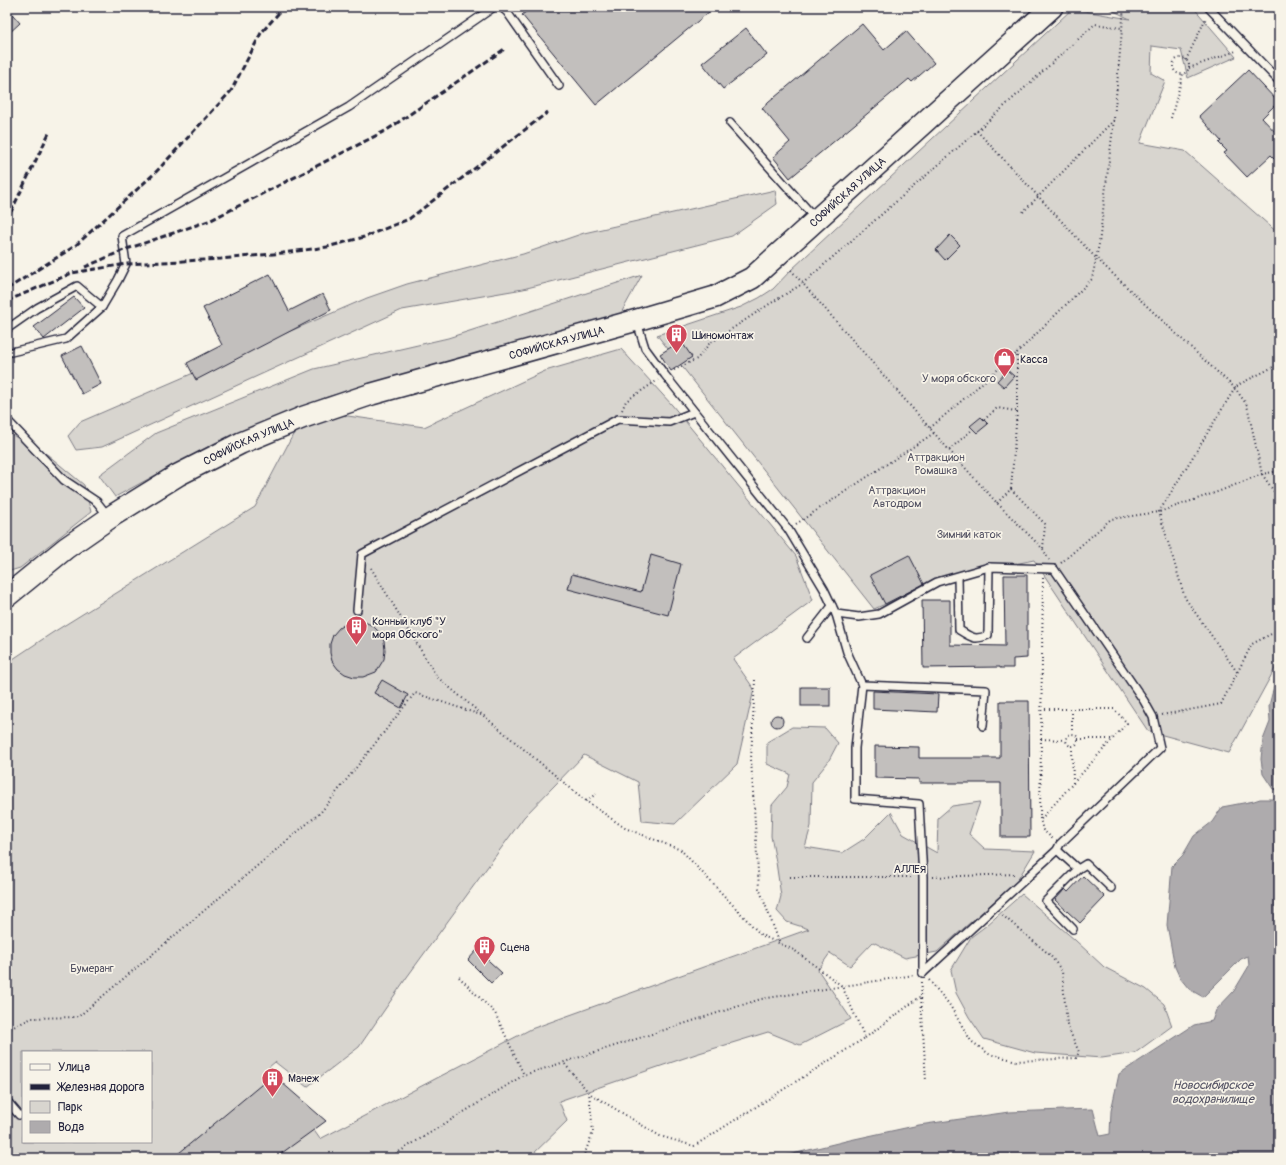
<svg xmlns="http://www.w3.org/2000/svg" width="1286" height="1165" font-family="Pangolin,sans-serif">
<rect width="100%" height="100%" fill="#f7f3e8"/>
<filter id="ink" filterUnits="userSpaceOnUse"><feTurbulence type="fractalNoise" baseFrequency=".025" numOctaves="2"/><feDisplacementMap in="SourceGraphic" scale="8" xChannelSelector="R" yChannelSelector="G"/><feConvolveMatrix kernelMatrix="1 2 1 2 8 2 1 2 1" color-interpolation-filters="sRGB"/></filter>
<g filter="url(#ink)">
<!-- green -->
<g fill="#d8d5cf" stroke="#7d7c85" fill-rule="evenodd">
<path d="M1106,7H1193L1236,57L1188,78L1181,50L1152,46L1151,73L1165,81L1140,143L1185,151L1279,234V661L1229,753L1148,731L1034,560L942,579L874,609L657,335L741,307L759,298L773,289L791,270L1072,9L1130,19Z"/>
<path d="M775,190L777,204L732,236L523,289L402,310L102,447L76,450L68,436L80,422L367,298L407,284L523,254L584,233Z"/>
<path d="M642,275L620,315L327,397L215,443L115,497L99,475L156,433L314,369L448,338Z"/>
<path d="M621,349L672,405L796,556L813,600L733,659L754,689L737,764L675,824L642,821L638,782L584,755L524,817L407,977L359,1047L307,1087L275,1062L269,1067L320,1139L531,1029L809,929L787,922L777,911L781,896L776,862L771,836L772,805L787,787L790,774L767,764V742L792,727L825,728L838,743L828,762L812,782L811,826L805,847L842,853L864,839L891,812L903,834L937,853L938,818L952,806L980,802L969,834L985,849L1035,851L1017,881L937,952L905,958L873,942L850,966L830,953L818,970L851,1019L800,1045L768,1032L696,1054L559,1101L567,1121L529,1158H7V663L52,633L255,507L306,410L424,427L545,371ZM23,1052H151V1142H23Z"/>
<path d="M7,432L48,455L84,485L91,512L20,568L7,572Z"/>
<path d="M1022,894L1075,940L1104,967L1146,989L1164,1004L1172,1026L1135,1053L1102,1058L1035,1053L984,1039L969,1017L956,993L951,970L971,937L987,925Z"/>
</g>
<!-- water -->
<g fill="#aeabad" stroke="#76747f">
<path d="M1279,666V790L1273,789L1263,774L1261,759L1263,740L1270,722L1269,706Z"/>
<path d="M1260,799H1279V1158H776L850,1140L919,1125L1009,1112L1093,1109L1100,1136L1110,1134L1111,1111L1119,1074L1194,1025L1212,1021L1216,1010L1234,991L1249,966L1248,956L1241,959L1203,997L1189,989L1180,978L1175,967L1167,925L1172,866L1183,855L1194,836L1212,822L1222,807L1254,801Z"/>
</g>
<!-- building -->
<g fill="#c2bfbd" stroke="#22223b">
<path d="M532,7H715L596,105L522,15Z"/>
<path d="M7,8L20,23L7,35Z"/>
<path d="M862,24L884,50L906,31L934,63L912,82L909,79L790,178L773,157L790,142L762,108Z"/>
<path d="M746,28L767,55L723,89L702,63Z"/>
<path d="M1248,70L1278,102L1262,118L1279,136V163L1271,155L1247,177L1224,153L1227,151L1219,143L1221,141L1199,116Z"/>
<path d="M950,235L960,245L945,260L936,250Z"/>
<path d="M270,274L289,311L323,294L331,310L196,380L187,363L222,345L203,308Z"/>
<path d="M74,297L84,308L44,339L34,327Z"/>
<path d="M681,341L692,357L671,371L660,354Z"/>
<path d="M82,346L101,384L82,394L62,356Z"/>
<path d="M1007,370L1014,376L1004,387L997,381Z"/>
<path d="M981,417L988,424L977,433L970,426Z"/>
<path d="M651,555L681,564L668,615L568,589L572,574L641,592Z"/>
<path d="M909,555L924,584L885,604L870,575Z"/>
<path d="M1004,575H1027V658L1013,659V668H1000V667L923,668L922,600H950V645L1005,646Z"/>
<path d="M356,621L365,622L373,626L380,633L384,641L385,650L384,659L376,672L363,677H354L345,674L338,669L332,661L330,653V644L333,635L339,628L347,623Z"/>
<path d="M382,680L408,695L401,708L374,693Z"/>
<rect x="801" y="687" width="29" height="19"/>
<path d="M873,691L938,694L937,712L873,709Z"/>
<path d="M1000,701H1029L1030,837H1001V783H919V779L875,778V746L919,747V758H1000Z"/>
<circle cx="777" cy="721" r="6"/>
<path d="M1083,876L1105,897L1080,923L1055,900L1065,889L1068,892Z"/>
<path d="M477,950L502,973L491,983L468,960Z"/>
<path d="M273,1075L326,1121L275,1158H173Z"/>
</g>
<g fill="none" stroke-linecap="round" stroke-linejoin="round">
<defs>
<g id="lane">
<path d="M501,7L507,12L559,86"/>
<path d="M1208,7L1279,81"/>
<path d="M730,123L816,219"/>
<path d="M637,322L645,348L665,375L788,529L824,589L836,614L847,652L862,685L855,748V799L919,804L923,877V973"/>
<path d="M7,329L37,308L77,286L102,307"/>
<path d="M7,353L66,339L102,307L118,280L126,264L122,236L349,107L494,7"/>
<path d="M7,420L64,480L97,502L108,516"/>
<path d="M958,577L959,630C971,637 974,641 988,635L989,567"/>
<path d="M357,610L362,554L618,419L669,422L694,412"/>
<path d="M836,614L859,617L879,614L937,582L989,567L1054,569L1144,701L1153,717L1160,748L1060,844L1057,850L923,973"/>
<path d="M807,638L832,606"/>
<path d="M862,685L986,690L983,726"/>
<path d="M1057,850L1078,869"/>
<path d="M1073,929L1046,901L1078,869L1086,864L1111,888"/>
<path d="M7,1101L19,1115"/>
</g>
<g id="secondary">
<path id="s1" d="M7,596L66,548L115,514L178,475L241,443L304,417L372,394L637,320L715,297L752,278L1052,7"/>
</g>
</defs>
<!-- lane casing -->
<use href="#lane" stroke="#22223b" stroke-width="10"/>
<!-- secondary casing -->
<use href="#secondary" stroke="#22223b" stroke-width="24"/>
<!-- path -->
<g stroke="#22223b" stroke-width="2" stroke-dasharray="1 3" stroke-linecap="butt">
<circle cx="1181" cy="66" r="8"/>
<path d="M1186,60L1206,18"/>
<path d="M1189,68L1236,51"/>
<path d="M1171,118L1183,74"/>
<path d="M977,131L1096,258L1202,358L1235,388L1247,405L1262,474L1279,499"/>
<path d="M1023,212L1114,120"/>
<path d="M791,270L949,450L997,503L1043,549L1049,560"/>
<path d="M674,370L697,359L709,344L768,305L802,284L977,131L1095,24L1122,28"/>
<path d="M622,410L626,401L658,380"/>
<path d="M984,420L997,408L1016,411"/>
<path d="M930,428L1017,353"/>
<path d="M949,450L973,429"/>
<path d="M1011,489L1045,524L1043,549"/>
<path d="M997,503L1011,489L1017,412V353L1092,279L1099,244L1114,119L1124,7"/>
<path d="M796,524L934,433"/>
<path d="M1061,563L1111,519L1159,512L1220,491L1262,474L1279,471"/>
<path d="M371,568L437,677L586,801L625,828L681,850L761,935L794,950L842,986L865,1038L694,1146L660,1136L589,1093L563,1062"/>
<path d="M1043,578L1040,819L1043,830L1053,839"/>
<path d="M1237,672L1185,598L1159,512L1235,388L1240,384L1279,364"/>
<path d="M755,680L751,759L759,888L780,944"/>
<path d="M1072,709V733"/>
<path d="M1162,715L1221,704L1252,644L1279,630"/>
<circle cx="1072" cy="740" r="6"/>
<path d="M1041,739L1065,740"/>
<path d="M1078,739H1113"/>
<path d="M1072,746L1073,783"/>
<path d="M586,801L596,794"/>
<path d="M1041,819L1127,723L1114,709H1042"/>
<path d="M790,877H914"/>
<path d="M933,877L1016,874"/>
<path d="M459,977L495,1013L524,1075"/>
<path d="M929,980L949,1004L971,1041L989,1054L1017,1061L1076,1058L1079,1052L1067,1025L1062,971L1050,955L1001,914"/>
<path d="M922,982L921,996L926,1081"/>
<path d="M7,1030L32,1018L78,1017L321,812L415,693L481,715"/>
<path d="M865,1038L920,997"/>
<path d="M389,1158L524,1075L761,999L914,975"/>
<path d="M583,1158L593,1132L589,1093"/>
</g>
<!-- lane -->
<use href="#lane" stroke="#f7f3e8" stroke-width="7"/>
<!-- secondary -->
<use href="#secondary" stroke="#f7f3e8" stroke-width="21"/>
<!-- rail -->
<g stroke="#22223b" stroke-width="3" stroke-dasharray="6 3" stroke-linecap="butt">
<path d="M7,220L50,131"/>
<path d="M85,267L124,250L211,220L387,130L506,48"/>
<path d="M7,289L75,246L155,173L231,91L261,33L284,7"/>
<path d="M7,301L72,273L126,264L221,259L283,253L327,247L364,237L409,219L548,112"/>
</g>
</g>
</g>
<!-- icons -->
<defs>
<symbol id="building-pin" viewBox="-11 -11 22 30"><path d="M0 17L-7.5 6A9.5 9.5 0 1 1 7.5 6Z" fill="#d1495b" stroke="#f7f3e8"/><path d="M-4-6H4V6H1V3H-1V6H-4ZM-2.5-4.3h1.7v1.8h-1.7ZM.8-4.3h1.7v1.8H.8ZM-2.5-1h1.7V.8h-1.7ZM.8-1h1.7V.8H.8Z" fill="#fff"/></symbol>
<symbol id="shop-pin" viewBox="-11 -11 22 30"><path d="M0 17L-7.5 6A9.5 9.5 0 1 1 7.5 6Z" fill="#d1495b" stroke="#f7f3e8"/><path d="M-5-2.5h2.3a2.7 3.5 0 0 1 5.4 0H5L5.5 6h-11ZM-1.5-2.5h3a1.5 2.3 0 0 0-3 0Z" fill="#fff"/></symbol>
</defs>
<g fill-rule="evenodd">
<use href="#building-pin" x="664" y="322" width="25" height="34"/>
<use href="#shop-pin" x="992" y="346" width="25" height="34"/>
<use href="#building-pin" x="344" y="614" width="25" height="34"/>
<use href="#building-pin" x="472" y="934" width="25" height="34"/>
<use href="#building-pin" x="260" y="1066" width="25" height="34"/>
</g>
<g text-anchor="middle" dominant-baseline="central" stroke-width="3.5" stroke-linejoin="round" paint-order="stroke">
<!-- street labels -->
<g font-size="11" fill="#22223b" stroke="#f7f3e8">
<text stroke="none"><textPath href="#s1" startOffset="947">СОФИЙСКАЯ УЛИЦА</textPath></text>
<text stroke="none"><textPath href="#s1" startOffset="612">СОФИЙСКАЯ УЛИЦА</textPath></text>
<text stroke="none"><textPath href="#s1" startOffset="288">СОФИЙСКАЯ УЛИЦА</textPath></text>
<text x="910" y="869">АЛЛЕЯ</text>
</g>
<!-- poi labels -->
<g font-size="11" fill="#22223b" stroke="#f7f3e8" text-anchor="start">
<text x="692" y="335">Шиномонтаж</text>
<text x="1020" y="359">Касса</text>
<text x="372" y="621">Конный клуб "У<tspan x="372" dy="13">моря Обского"</tspan></text>
<text x="500" y="947">Сцена</text>
<text x="288" y="1078">Манеж</text>
</g>
<!-- park labels -->
<g font-size="11" fill="#504f60" stroke="#f7f3e8">
<text x="959" y="378">У моря обского</text>
<text x="936" y="457">Аттракцион<tspan x="936" dy="13">Ромашка</tspan></text>
<text x="897" y="490">Аттракцион<tspan x="897" dy="13">Автодром</tspan></text>
<text x="969" y="534">Зимний каток</text>
<text x="92" y="968">Бумеранг</text>
</g>
<!-- water labels -->
<g font-size="12" font-style="italic" fill="#535263" stroke="#f7f3e8">
<text x="1213" y="1085">Новосибирское<tspan x="1213" dy="14">водохранилище</tspan></text>
</g>
</g>
<!-- margin -->
<rect width="1286" height="1165" fill="none" stroke="#f7f3e8" stroke-width="24"/>
<rect x="12" y="12" width="1262" height="1141" fill="none" stroke="#22223b" stroke-width="1.5" filter="url(#ink)"/>
<!-- legend -->
<rect x="22" y="1051" width="130" height="92" fill="#f7f3e8" stroke="#a29fa3"/>
<rect x="30" y="1064" width="20" height="6" fill="#f7f3e8" stroke="#a29fa3"/>
<text x="58" y="1071" font-size="12" fill="#22223b">Улица</text>
<rect x="30" y="1084" width="20" height="6" fill="#22223b" stroke="#a29fa3"/>
<text x="58" y="1091" font-size="12" fill="#22223b">Железная дорога</text>
<rect x="30" y="1101" width="20" height="12" fill="#d8d5cf" stroke="#a29fa3"/>
<text x="58" y="1111" font-size="12" fill="#22223b">Парк</text>
<rect x="30" y="1121" width="20" height="12" fill="#aeabad" stroke="#a29fa3"/>
<text x="58" y="1131" font-size="12" fill="#22223b">Вода</text>
</svg>
